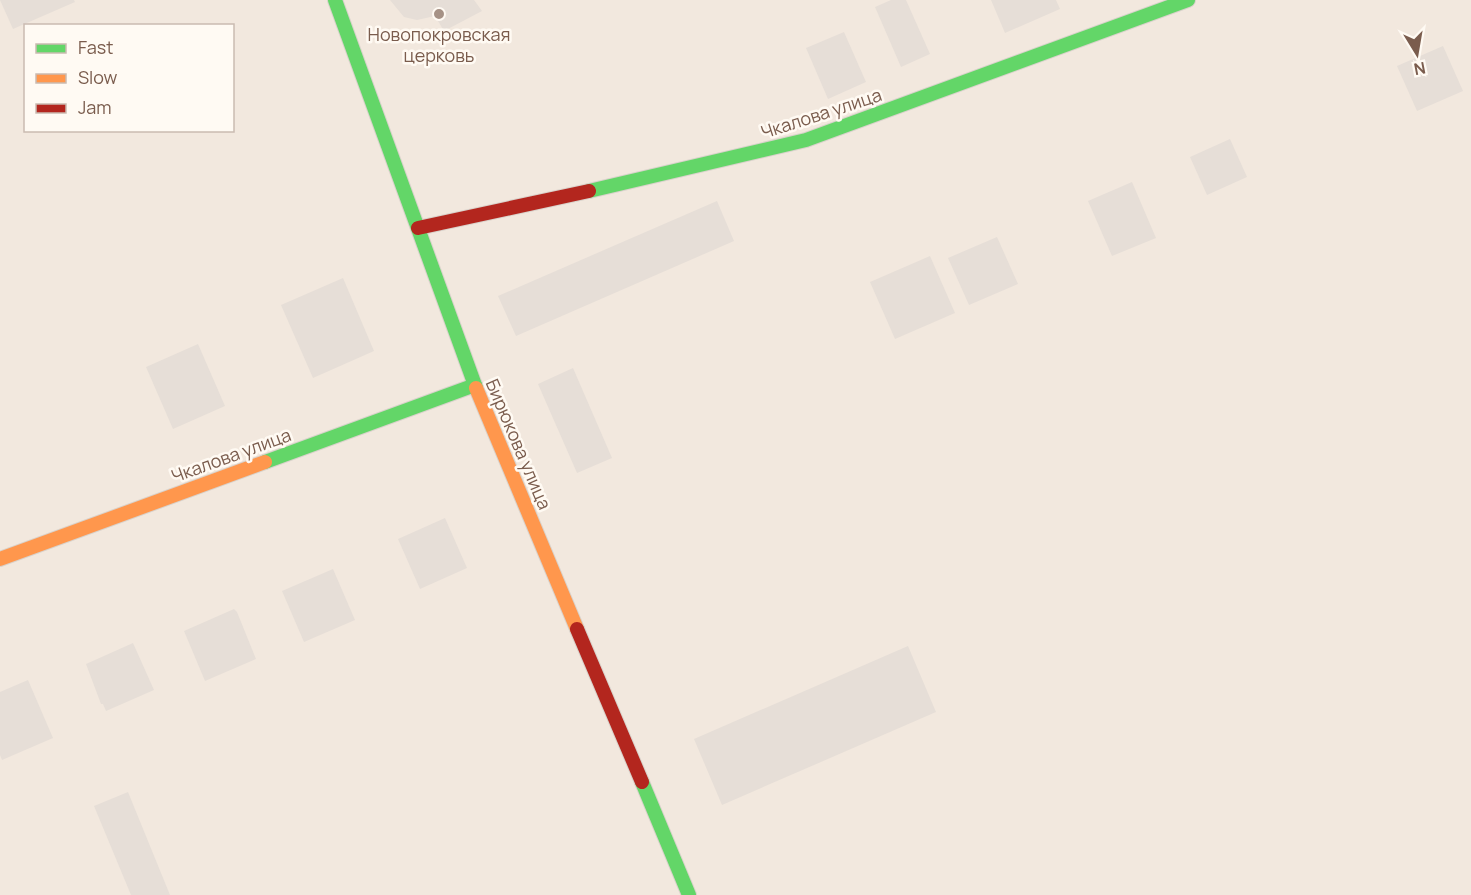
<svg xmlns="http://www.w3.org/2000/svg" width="1471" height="895" font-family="Manrope,sans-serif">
<rect width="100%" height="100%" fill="#f9f5f0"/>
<!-- residential -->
<path fill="#f2e8de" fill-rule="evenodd" d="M0,0H1471V895H0ZM26,26H232V130H26Z"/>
<!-- building -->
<g fill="#e6ded7">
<path d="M0,0H74L75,2L13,29Z"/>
<path d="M390,0H474L482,11L444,31L435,16L417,20L404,17Z"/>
<path d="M891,0H906L930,54L901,67L875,7Z"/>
<path d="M991,0H1056L1060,9L1005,33Z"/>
<path d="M844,32L866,82L828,99L806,48Z"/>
<path d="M1443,46L1463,91L1417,111L1397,66Z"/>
<path d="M1230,139L1247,177L1207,195L1190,157Z"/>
<path d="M1132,182L1156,238L1112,256L1088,201Z"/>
<path d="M717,201L734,241L516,336L498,296Z"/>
<path d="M997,237L1018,284L969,305L948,258Z"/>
<path d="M930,256L955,313L895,339L870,282Z"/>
<path d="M343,278L374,351L313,378L281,305Z"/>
<path d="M198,344L225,406L173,429L146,367Z"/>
<path d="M573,368L612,458L577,473L538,384Z"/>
<path d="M445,518L467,568L420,589L398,539Z"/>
<path d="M333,569L355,620L304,642L282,591Z"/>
<path d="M234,609L237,612L256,659L205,681L184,631Z"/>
<path d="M133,643L154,690L106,711L103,704H101L86,664Z"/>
<path d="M908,646L936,712L722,805L694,739Z"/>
<path d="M28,680L53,738L2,760L0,755V692Z"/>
<path d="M128,792L170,895H131L94,806Z"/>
</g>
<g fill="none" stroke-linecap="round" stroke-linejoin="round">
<defs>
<g id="fast">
<path d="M335,0L476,388"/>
<path d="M589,191L806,140L1188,0"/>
<path d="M265,462L475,385"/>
<path d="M642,782L689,895"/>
</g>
<g id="slow">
<path d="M476,388L577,629"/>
<path d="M0,559L265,462"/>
</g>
<g id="jam">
<path d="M418,228L589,191"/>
<path d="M577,629L642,782"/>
</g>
</defs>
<!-- fast casing -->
<use href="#fast" stroke="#d9d2cb" stroke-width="16"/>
<!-- slow casing -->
<use href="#slow" stroke="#d9d2cb" stroke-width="16"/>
<!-- jam casing -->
<use href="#jam" stroke="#d9d2cb" stroke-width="16"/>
<!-- fast -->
<use href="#fast" stroke="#63d668" stroke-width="14"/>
<!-- slow -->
<use href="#slow" stroke="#ff974d" stroke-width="14"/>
<!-- jam -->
<use href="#jam" stroke="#b3261e" stroke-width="14"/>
</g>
<!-- markers -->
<circle fill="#a69286" stroke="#fffaf3" stroke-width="2" cx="439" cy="14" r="6"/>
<g text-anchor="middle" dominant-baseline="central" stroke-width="5" stroke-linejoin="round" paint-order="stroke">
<!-- poi labels -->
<g font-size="18" fill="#7a5c4d" stroke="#fffaf3">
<text x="439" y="34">Новопокровская<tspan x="439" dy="21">церковь</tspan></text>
</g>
<!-- street labels -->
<g font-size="18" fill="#7a5c4d" stroke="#fffaf3">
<text transform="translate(821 113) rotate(-18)">Чкалова улица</text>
<text transform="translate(519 444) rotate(67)">Бирюкова улица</text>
<text transform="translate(231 455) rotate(-20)">Чкалова улица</text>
</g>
</g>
<!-- legend -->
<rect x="24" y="24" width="210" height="108" fill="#fffaf3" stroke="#cabbb1" stroke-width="1.5"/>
<rect x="36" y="44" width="30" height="9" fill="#63d668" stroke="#cabbb1" stroke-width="1.5"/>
<text x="78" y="54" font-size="18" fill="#7a5c4d">Fast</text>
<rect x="36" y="74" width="30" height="9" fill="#ff974d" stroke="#cabbb1" stroke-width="1.5"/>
<text x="78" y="84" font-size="18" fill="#7a5c4d">Slow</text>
<rect x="36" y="104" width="30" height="9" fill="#b3261e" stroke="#cabbb1" stroke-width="1.5"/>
<text x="78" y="114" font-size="18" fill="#7a5c4d">Jam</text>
<!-- north arrow -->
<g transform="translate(1417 54) rotate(169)" stroke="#fffaf3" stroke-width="4.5" paint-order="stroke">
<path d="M0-4.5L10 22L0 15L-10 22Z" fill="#7a5c4d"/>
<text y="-9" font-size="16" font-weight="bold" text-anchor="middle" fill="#7a5c4d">N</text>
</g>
</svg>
